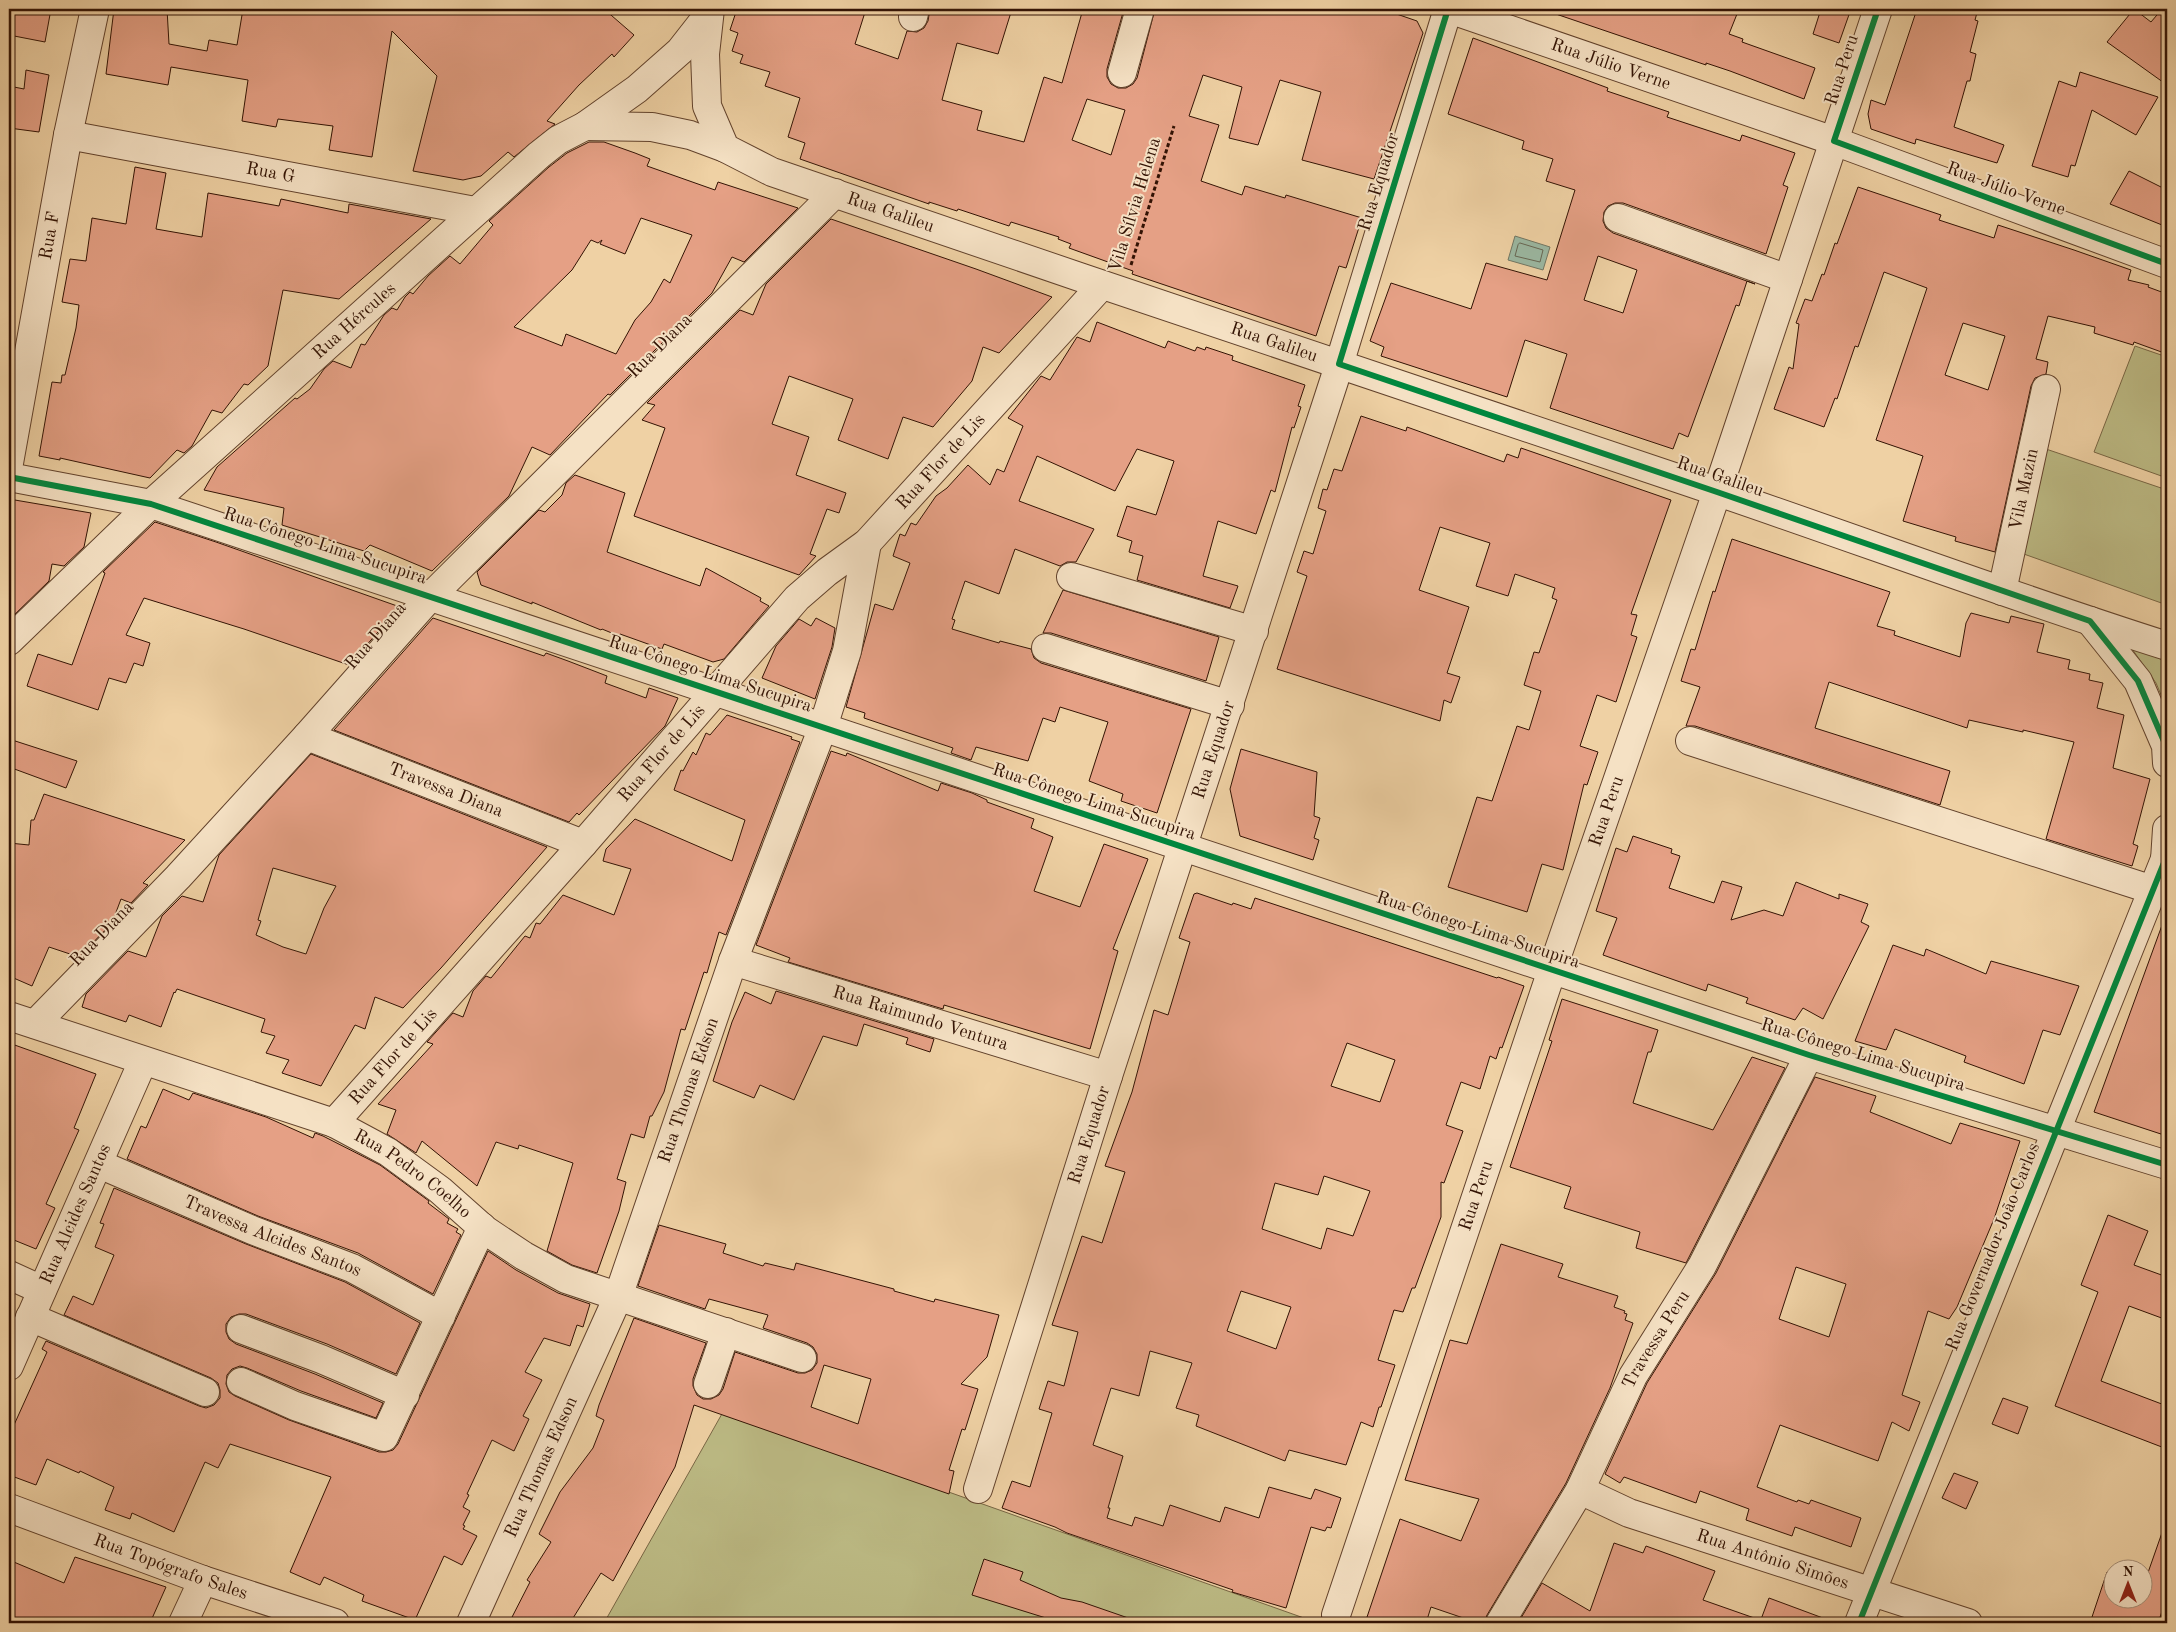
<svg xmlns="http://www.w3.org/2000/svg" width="2176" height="1632" font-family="'Old Standard TT',serif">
<rect width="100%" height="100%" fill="#efd1a4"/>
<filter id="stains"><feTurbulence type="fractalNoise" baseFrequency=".004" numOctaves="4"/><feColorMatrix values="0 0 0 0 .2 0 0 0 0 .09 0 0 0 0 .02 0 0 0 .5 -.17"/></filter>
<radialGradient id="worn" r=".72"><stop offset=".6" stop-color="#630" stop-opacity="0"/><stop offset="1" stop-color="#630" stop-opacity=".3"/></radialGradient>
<!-- green -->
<g fill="#bcba84" stroke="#786644">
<path d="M2135,346L2167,357V478L2094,452Z"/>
<path d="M2043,448L2167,490V605L2021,553Z"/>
<path d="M2130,646L2167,658V709L2156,683Z"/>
<path d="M723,1412L1318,1623H604Z"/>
</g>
<!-- water -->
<path fill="#9bb8a2" stroke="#717663" d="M1515,236L1550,247L1543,270L1508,260Z"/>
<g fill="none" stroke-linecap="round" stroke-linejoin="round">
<!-- shore -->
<path stroke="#676653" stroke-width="1" d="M1520,243L1543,250L1540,262L1515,256L1518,245Z"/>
</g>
<!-- building -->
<g fill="#e5a085" stroke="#331304" fill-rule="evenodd">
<path d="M9,9H51L45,42L9,35Z"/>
<path d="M114,9H167L169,44L207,51L209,40L237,45L243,9H604L634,35L614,57L612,54L579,85L547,121L555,124L514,157L508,152L481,176L463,180L413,171L437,76L392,31L372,157L329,150L333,126L278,119L276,127L242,121L248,80L171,67L168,85L106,74Z"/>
<path d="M737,9H866L855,44L898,59L907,31L917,32L924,28L928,21L930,9H1012L998,54L957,43L942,100L982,111L977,130L1024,142L1044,77L1062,83L1083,9H1124L1107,69V77L1111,84L1118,88H1126L1133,84L1137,78L1155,9H1382L1417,21L1423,33L1374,179L1302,160L1321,92L1280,80L1258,145L1229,138L1242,87L1203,75L1189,116L1219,125L1201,181L1242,195L1245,186L1285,198L1286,195L1362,218L1346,268L1339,266L1316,336L1132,274L1133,271L1069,248L1071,244L1058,239L1059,237L1011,222L1009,226L958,209L957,211L929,202V204L800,159L805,143L788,137L800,98L765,86L770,72L740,63L743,55L732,51L738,33L730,30ZM1087,99L1125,110L1111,155L1072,140Z"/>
<path d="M1551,9H1739L1729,34L1743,39L1742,42L1815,68L1804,99L1730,71L1706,63V65L1550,12Z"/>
<path d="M1821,9H1851L1839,43L1813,34Z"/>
<path d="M1917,9H1978L1975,20L1978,21L1970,52L1976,54L1970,81H1967L1954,127L2004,145L1997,163L1916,139L1915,144L1871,129L1868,114L1871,100L1885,105Z"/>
<path d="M2134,9L2151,22L2162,9H2167V85L2107,42Z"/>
<path d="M1473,38L1608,88L1607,91L1669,112L1667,117L1740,141L1742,135L1795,153L1783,185L1788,187L1766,254L1623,203H1615L1608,206L1604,212L1603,221L1606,228L1613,233L1755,284L1747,281L1739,306L1736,305L1688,437L1679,433L1673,449L1550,408L1567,354L1525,340L1507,397L1381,356L1384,347L1370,341L1391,283L1471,309L1486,263L1547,280L1575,190L1546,181L1553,159L1522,149L1524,141L1448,114ZM1598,256L1637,270L1623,313L1584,300Z"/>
<path d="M26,70L49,75L39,132L9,128V86L24,89Z"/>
<path d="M2080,72L2158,97L2136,135L2092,110L2075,166L2071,165L2068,177L2032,166L2059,81L2076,87Z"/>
<path d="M589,142H604L635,153L650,159L647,166L715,190L718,182L798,208L744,262L732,257L712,293L610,395L608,394L550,455L532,447L509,496L432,571L370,545L364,551L282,525L284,508L204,490L217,467L295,398L297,399L310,389L324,369L333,361L351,368L361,344L365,345L384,315L392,308L397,310L405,297L410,292L413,294L428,276L450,256L460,264L493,225L489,221L549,167L567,153ZM641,218L692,235L670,283L664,279L651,302L635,320L616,354L566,334L562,346L514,327L572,270L591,240L598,243L602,240L600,244L625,254Z"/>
<path d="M135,167L166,173L156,229L202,237L208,193L279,206L281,199L348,213L349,204L431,219L339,299L283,290L268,366L248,385L244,384L222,413L212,410L192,446L184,453L177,450L150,478L60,458V460L39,456L52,382L61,383L62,375H65L76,328L79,305L62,302L70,259L86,261L92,218L126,224Z"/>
<path d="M2129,171L2167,190V227L2110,204Z"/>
<path d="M1858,187L1941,215L1939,220L1994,238L1998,225L2074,250L2131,270L2128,280L2149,285L2148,287L2167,294V354L2134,342L2133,345L2094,333L2095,327L2048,316L2036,359L2048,362L2046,374L2035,378L2031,386L1995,552L1955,541L1956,537L1903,521L1923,456L1876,440L1927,288L1884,272L1858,347L1855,346L1837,399L1835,398L1824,427L1774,409L1789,367L1793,369L1799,324L1796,323L1805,299L1812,301L1822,274L1824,275L1835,243L1837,244ZM1963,323L2005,336L1988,390L1945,375Z"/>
<path d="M831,219L976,269L1052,297L999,353L983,347L972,381L933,427L903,417L888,459L838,440L853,399L789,376L772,424L809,437L796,475L846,493L839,513L827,509L810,554L816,556L799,575L634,516L665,428L642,420L655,405L647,403L740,310L753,315L766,284Z"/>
<path d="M1097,322L1165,348L1168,341L1195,351L1197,347L1205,350L1206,347L1233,356L1232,360L1305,385L1298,406L1301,407L1294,428L1292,427L1275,492L1271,490L1256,534L1218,521L1203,576L1238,586L1230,608L1137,580L1143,556L1129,552L1132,541L1117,536L1127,506L1156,515L1174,461L1137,449L1115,491L1037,456L1019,501L1094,529L1076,562H1067L1060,566L1015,549L999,594L965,581L952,619L955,620L952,629L999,643L1000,641L1031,649L1034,658L1041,663L1191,709L1157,813L1121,801L1123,794L1089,781L1108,722L1060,707L1055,722L1043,718L1028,761L976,747L971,760L951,753L953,748L864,718L865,713L846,707L875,604L893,610L910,563L893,556L900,534L905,536L911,523L916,525L936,496L947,488L968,465L990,485L997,469L1004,472L1023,426L1008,418L1041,376L1050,380L1077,337L1090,342Z"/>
<path d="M1361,416L1406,431L1407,427L1504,462L1507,454L1518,458L1521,448L1671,500L1631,614L1637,615L1631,635L1637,637L1616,702L1597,695L1580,746L1598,752L1587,785L1584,784L1563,870L1542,864L1527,912L1448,887L1477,797L1492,801L1517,726L1529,730L1541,691L1524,685L1534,652L1539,653L1557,600L1552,598L1555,588L1515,574L1508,596L1476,586L1490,543L1440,527L1419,590L1469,607L1447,673L1460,677L1451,703L1444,700L1440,721L1277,669L1307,576L1297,572L1304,551L1313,554L1326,511L1318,508L1323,489L1327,490L1334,469L1342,471Z"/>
<path d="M575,475L625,493L607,552L700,586L706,568L761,598L760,601L769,606L724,659L713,662L664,644L662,649L620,634L619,636L602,629L601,630L532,602V604L481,585L477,572L539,510L545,512L562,495L566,483Z"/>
<path d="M9,499L91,513L84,547L64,566L52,564L49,581L9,620Z"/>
<path d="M155,522L216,542L400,607L349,665L244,629L144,598L126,635L150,643L143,666L134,663L126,683L109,678L98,710L27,686L38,654L72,665L105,573L103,572Z"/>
<path d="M1732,539L1890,592L1877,626L1895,631L1894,635L1960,657L1966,623L1971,613L2009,623L2011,616L2044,624L2037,652L2070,660L2068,669L2090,674L2089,680L2103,683L2097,708L2124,715L2113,768L2150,779L2133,844L2138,846L2132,866L2046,839L2074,742L2023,730V732L1969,720L1967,728L1829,682L1815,728L1950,771L1940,805L1695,726H1686L1700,687L1681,681L1691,649L1695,650L1713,591L1715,592Z"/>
<path d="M1063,590L1219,637L1206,681L1051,633H1043Z"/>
<path d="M433,618L544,656L546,653L568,661L607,676L605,683L646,698L649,688L678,698L665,726L579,815L577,813L569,822L334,730Z"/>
<path d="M816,618L835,628L832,647L815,699L762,678L776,646L799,619L811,626Z"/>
<path d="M727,715L792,737L791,739L800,742L726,935L719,932L707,973L704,972L685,1030L681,1029L664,1092L652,1116H650L644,1138L631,1134L617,1179L626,1182L619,1211L597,1273L572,1265L547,1251L573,1163L519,1145L518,1149L496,1142L477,1186L422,1141L416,1153L387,1134L396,1110L378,1104L433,1044L427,1042L453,1013L463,1017L473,991L486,976L491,978L525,936L530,938L536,923L540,924L563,895L614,915L631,869L603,861L606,849L635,819L732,861L745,820L674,790L681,770L683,771L693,752L696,755L706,733L710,735Z"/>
<path d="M9,739L77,761L66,788L9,767Z"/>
<path d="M1241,749L1317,772L1314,816L1320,818L1314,838L1319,840L1313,860L1240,836L1230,789Z"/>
<path d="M831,751L846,756L847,753L938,791L941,783L972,793L987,800V802L1034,819L1031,828L1053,837L1034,891L1080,907L1104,844L1148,859L1113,949L1118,951L1090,1049L944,1005L943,1009L788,962L790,958L756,945Z"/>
<path d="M311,754L547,847L441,968L403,1008L375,997L365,1029L355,1025L321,1086L282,1073L289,1060L266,1053L275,1036L261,1032L265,1019L177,989L175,993L174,992L161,1027L129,1015L126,1022L82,1007L86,994L128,951L146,957L162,916L182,896L203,902L219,855ZM273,868L336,886L324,908L306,954L283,947L256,935L261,921L258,920Z"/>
<path d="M44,794L185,840L143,883L148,885L131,903L121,899L112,923L79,957L49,947L32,986L9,976V843L29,845L31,820H34Z"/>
<path d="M1633,836L1672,849L1671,853L1680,856L1669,888L1714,903L1722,881L1742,887L1731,920L1764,910L1783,916L1796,882L1839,899V894L1868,904L1861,922L1869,926L1823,1019L1803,1008L1795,1020L1746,1003L1748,998L1708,984L1706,991L1603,955L1617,918L1596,911L1616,848L1627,852Z"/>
<path d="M1197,893L1232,905L1233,903L1251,909L1255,898L1497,978L1498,977L1524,986L1502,1048L1500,1047L1496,1059L1490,1056L1480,1089L1461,1082L1446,1125L1463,1131L1444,1183L1441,1182V1217L1415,1288H1412L1403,1312L1394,1310L1378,1360L1395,1365L1381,1407H1379L1373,1427L1361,1422L1346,1465L1289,1450L1285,1461L1196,1426L1199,1415L1176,1408L1192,1363L1150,1351L1139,1396L1111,1388L1093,1445L1123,1456L1108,1508H1110L1107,1518L1132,1526L1135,1517L1163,1526L1170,1505L1220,1522L1225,1507L1259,1518L1269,1487L1311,1499L1315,1489L1341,1498L1331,1528L1327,1527L1325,1531L1311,1527L1286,1608L1232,1592L1233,1590L1067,1533L1055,1527L1002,1508L1012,1481L1030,1487L1052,1413L1039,1409L1048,1381L1064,1386L1078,1332L1052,1325L1082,1236L1102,1243L1125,1172L1105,1166L1132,1092L1154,1010L1168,1015L1190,942L1179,938L1194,894ZM1347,1043L1395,1060L1380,1102L1331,1086ZM1324,1176L1370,1191L1353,1236L1327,1228L1321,1249L1262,1229L1275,1183L1318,1195ZM1241,1291L1291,1307L1276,1349L1227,1331Z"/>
<path d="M2165,917L2167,918V1136L2094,1112Z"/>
<path d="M1893,945L1924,956L1926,949L1986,974L1991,961L2079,986L2060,1035L2043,1030L2024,1084L1964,1062L1966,1056L1895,1029L1886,1050L1855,1041Z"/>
<path d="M776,991L934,1039L930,1052L906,1044L908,1038L864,1024L857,1046L823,1036L794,1100L760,1085L754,1098L713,1081L732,1022L745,992L771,1004Z"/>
<path d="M1562,999L1658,1030L1651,1052H1648L1633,1103L1713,1130L1752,1057L1785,1068L1686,1263L1636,1248L1640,1232L1564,1208L1571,1187L1510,1167L1552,1041L1549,1040Z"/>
<path d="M9,1043L96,1074L74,1128L79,1130L46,1204L55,1208L36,1249L9,1238Z"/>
<path d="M1815,1077L1876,1096L1870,1112L1951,1144L1960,1123L2020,1141L1994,1219L1957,1307L1949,1319L1928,1311L1902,1395L1920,1402L1909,1431L1892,1422L1878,1461L1780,1425L1757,1487L1797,1502L1798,1500L1809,1504L1811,1500L1861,1518L1851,1547L1795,1527L1792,1536L1746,1520L1749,1509L1700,1491L1696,1503L1624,1477L1620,1483L1605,1474L1647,1383L1716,1273ZM1796,1267L1846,1284L1829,1337L1779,1319Z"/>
<path d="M163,1089L189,1100L193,1093L266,1117L313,1138L315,1133L323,1136L380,1165L429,1201L428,1203L449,1219L447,1223L458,1229L456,1232L461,1235L433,1294L358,1253L258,1216L127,1159L141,1126L146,1128Z"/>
<path d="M114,1188L246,1244L345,1282L420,1323L396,1374L327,1344L246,1314H239L231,1317L226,1324V1332L229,1339L236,1344L315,1374L383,1403L376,1418L301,1391L247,1368L240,1366L232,1369L227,1375L226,1384L229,1392L235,1396L289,1420L379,1452H386L393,1450L398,1444L488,1251L516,1270L558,1293L590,1304L583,1327L577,1325L570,1346L544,1338L525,1372L542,1380L523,1416L529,1419L514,1451L492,1440L467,1494L469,1495L463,1507L470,1511L463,1525L465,1526L463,1529L477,1536L462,1565L444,1556L415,1620L362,1601L364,1595L324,1577L320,1585L290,1572L331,1477L230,1444L218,1468L205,1462L174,1532L132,1513L130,1519L105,1510L114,1487L80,1471L79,1473L47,1459L36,1485L9,1475V1436L47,1352L42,1349L46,1341L199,1406L206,1408L214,1405L220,1398V1390L218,1383L211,1378L64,1315L73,1296L93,1305L114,1255L95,1247L104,1224L100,1223Z"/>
<path d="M2108,1215L2148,1231L2134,1265L2167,1277V1320L2129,1306L2101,1381L2167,1406V1449L2055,1406L2098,1292L2081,1285Z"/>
<path d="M659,1225L726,1244L723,1253L763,1266L765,1263L794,1270L796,1263L894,1289V1291L934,1302L935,1299L999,1315L987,1357L961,1384L978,1389L965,1430L962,1429L949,1470L954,1471L949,1494L694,1405L675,1467L613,1581L601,1573L570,1623H509L530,1582L527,1580L551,1542L539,1534L560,1492L593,1448L604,1420L596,1416L599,1405L634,1318L706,1343L693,1379V1386L697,1395L703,1399H711L719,1395L723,1389L735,1352L798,1373H805L812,1370L817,1363V1354L813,1347L807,1343L763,1328L768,1315L709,1299L705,1309L638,1286ZM824,1365L871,1379L858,1424L811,1407Z"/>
<path d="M1501,1244L1563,1264L1558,1277L1618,1296L1614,1307L1625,1311L1624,1313L1627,1314L1625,1320L1633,1323L1610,1388L1566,1483L1487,1615L1484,1623H1478L1431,1607L1426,1623H1365L1400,1519L1461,1541L1479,1499L1405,1480L1450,1340L1467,1344Z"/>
<path d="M2003,1398L2028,1407L2018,1434L1992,1424Z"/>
<path d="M1954,1473L1978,1482L1966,1509L1942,1498Z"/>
<path d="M2164,1527L2167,1528V1597L2158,1623H2090L2107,1572L2114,1574V1600H2144V1584Z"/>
<path d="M1614,1543L1643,1553L1646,1546L1715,1571L1703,1600L1760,1620V1622L1769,1598L1831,1621V1623H1518L1542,1583L1590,1611Z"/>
<path d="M75,1557L166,1587L150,1623H20L9,1618V1560L64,1583Z"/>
<path d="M984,1559L1023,1572L1020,1580L1061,1598L1082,1602L1134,1620L1133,1623H1062L972,1595Z"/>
</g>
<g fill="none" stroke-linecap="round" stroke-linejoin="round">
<defs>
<g id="minor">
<path id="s1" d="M710,9L705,54L707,106L725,148L772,172C1073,276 1375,376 1677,478C1841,533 2003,594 2167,646"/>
<path id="s2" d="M1449,9L1834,141L2167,264"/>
<path d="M913,17L915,9"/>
<path d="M1122,73L1140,9"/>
<path d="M585,126L652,127L690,135L725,148"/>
<path id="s3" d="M68,135L475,211"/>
<path d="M1618,218L1788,279"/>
<path id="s4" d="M9,463L68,135L95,9"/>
<path d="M9,477L151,504L1809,1055L2167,1165"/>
<path d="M1071,577L1254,631"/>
<path id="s5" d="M2002,591L2046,389"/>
<path d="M2090,621L2138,681L2166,746L2167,763"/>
<path id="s6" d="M9,641L151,504L539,155L558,140L585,126L637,89L680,51L709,14"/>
<path d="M1046,648L1230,705"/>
<path id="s7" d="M307,736L583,844"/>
<path d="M1690,741L2153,890"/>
<path d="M2165,860L2167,829"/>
<path id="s8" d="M733,961L1108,1076"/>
<path id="s9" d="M9,1016L334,1123L388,1152L440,1190L485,1230L524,1256L566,1279L802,1358"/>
<path d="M35,1024L178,877L307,736L430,597L835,193"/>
<path id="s10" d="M334,1123L583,844L797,598L827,572L867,543L1102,285"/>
<path id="s11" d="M99,1164L252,1230L352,1268L441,1316"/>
<path d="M9,1275L42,1290"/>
<path d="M30,1317L205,1392"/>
<path d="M241,1329L321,1359L405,1395"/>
<path id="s12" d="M9,1366L143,1061"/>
<path d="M241,1382L295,1406L384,1437L482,1227"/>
<path d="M708,1384L726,1332"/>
<path id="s13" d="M978,1489L1108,1076L1334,381L1448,9"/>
<path id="s14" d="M1580,1490L1629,1513L1968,1623"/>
<path id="s15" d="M9,1508L203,1580L335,1623"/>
<path id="s16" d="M1336,1615L1552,970L1717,492L1878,9"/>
<path d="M183,1623L203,1580"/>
<path id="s17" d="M471,1623L618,1297L733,961L823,727L847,651L867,543"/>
<path id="s18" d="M1500,1623L1580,1490L1633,1376L1702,1266L1809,1055"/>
<path d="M1859,1623L2167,854"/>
</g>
</defs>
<!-- minor casing -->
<use href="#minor" stroke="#62422c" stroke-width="30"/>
<!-- path -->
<path stroke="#331304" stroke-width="3" stroke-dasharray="4 2.5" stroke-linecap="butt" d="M1131,265L1174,126"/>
<!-- minor -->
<use href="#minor" stroke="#f5e1c4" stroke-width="28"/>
<defs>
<g id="cycleway">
<path d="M1448,9L1339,364L1717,492L2090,621L2138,681L2166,746L2167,763"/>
<path d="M1878,9L1834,141L2167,264"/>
<path d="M9,477L151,504L1809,1055L2167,1165"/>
<path d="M1859,1623L2165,860L2167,829"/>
</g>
</defs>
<!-- cycleway casing -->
<use href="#cycleway" stroke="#f5e1c4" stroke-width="9"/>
<!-- cycleway -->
<use href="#cycleway" stroke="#00873e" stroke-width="6"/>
</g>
<g text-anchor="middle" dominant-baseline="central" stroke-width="4" stroke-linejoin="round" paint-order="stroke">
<!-- street labels -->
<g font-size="18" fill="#331304" stroke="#f5e1c4">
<text stroke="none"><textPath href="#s2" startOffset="171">Rua Júlio Verne</textPath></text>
<text transform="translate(1842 70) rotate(-72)">Rua Peru</text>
<text stroke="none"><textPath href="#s3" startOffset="206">Rua G</textPath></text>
<text transform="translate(1379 182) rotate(-73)">Rua Equador</text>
<text transform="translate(2006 189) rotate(20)">Rua Júlio Verne</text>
<text transform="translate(1135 205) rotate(-73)">Vila Sílvia Helena</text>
<text stroke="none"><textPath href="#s1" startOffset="321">Rua Galileu</textPath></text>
<text stroke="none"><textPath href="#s4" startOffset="231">Rua F</textPath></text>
<text stroke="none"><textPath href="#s6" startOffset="471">Rua Hércules</textPath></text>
<text stroke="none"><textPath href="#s1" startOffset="726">Rua Galileu</textPath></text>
<text transform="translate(660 346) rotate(-45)">Rua Diana</text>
<text stroke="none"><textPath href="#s10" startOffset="899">Rua Flor de Lis</textPath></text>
<text transform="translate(1720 477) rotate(19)">Rua Galileu</text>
<text stroke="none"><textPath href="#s5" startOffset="104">Vila Mazin</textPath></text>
<text transform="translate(325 546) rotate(18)">Rua Cônego Lima Sucupira</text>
<text transform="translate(376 636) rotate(-49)">Rua Diana</text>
<text transform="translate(710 674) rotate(18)">Rua Cônego Lima Sucupira</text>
<text stroke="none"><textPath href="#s13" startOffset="776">Rua Equador</textPath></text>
<text stroke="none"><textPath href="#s10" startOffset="494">Rua Flor de Lis</textPath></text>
<text stroke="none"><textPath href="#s7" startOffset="149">Travessa Diana</textPath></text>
<text transform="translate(1094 802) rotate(18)">Rua Cônego Lima Sucupira</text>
<text stroke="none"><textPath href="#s16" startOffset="848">Rua Peru</textPath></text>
<text transform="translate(1478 930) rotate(18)">Rua Cônego Lima Sucupira</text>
<text transform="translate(102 934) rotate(-46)">Rua Diana</text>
<text stroke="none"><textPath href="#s8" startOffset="196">Rua Raimundo Ventura</textPath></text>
<text transform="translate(1863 1055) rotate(17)">Rua Cônego Lima Sucupira</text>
<text stroke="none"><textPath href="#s10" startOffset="89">Rua Flor de Lis</textPath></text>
<text stroke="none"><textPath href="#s17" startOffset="576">Rua Thomas Edson</textPath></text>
<text stroke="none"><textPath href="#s13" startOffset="371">Rua Equador</textPath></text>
<text stroke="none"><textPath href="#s9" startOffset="436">Rua Pedro Coelho</textPath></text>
<text stroke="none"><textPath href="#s16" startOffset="442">Rua Peru</textPath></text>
<text stroke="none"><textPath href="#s12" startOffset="166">Rua Alcides Santos</textPath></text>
<text stroke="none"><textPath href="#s11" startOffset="188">Travessa Alcides Santos</textPath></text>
<text transform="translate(1993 1247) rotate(-68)">Rua Governador João Carlos</text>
<text stroke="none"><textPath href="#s18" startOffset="324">Travessa Peru</textPath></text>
<text stroke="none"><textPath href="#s17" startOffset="171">Rua Thomas Edson</textPath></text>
<text stroke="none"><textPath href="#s14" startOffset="205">Rua Antônio Simões</textPath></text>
<text stroke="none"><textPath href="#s15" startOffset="172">Rua Topógrafo Sales</textPath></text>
</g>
</g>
<!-- margin -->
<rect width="2176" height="1632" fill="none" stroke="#efd1a4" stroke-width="30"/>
<rect x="10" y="10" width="2156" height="1612" fill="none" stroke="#331304" stroke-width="2.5"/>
<rect x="15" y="15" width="2146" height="1602" fill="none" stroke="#331304"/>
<!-- north arrow -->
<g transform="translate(2128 1584)"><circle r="24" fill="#f5e1c4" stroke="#a78f77"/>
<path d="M0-4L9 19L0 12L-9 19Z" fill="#8f2418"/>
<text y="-8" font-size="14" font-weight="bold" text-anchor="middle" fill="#331304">N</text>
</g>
<rect width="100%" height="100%" filter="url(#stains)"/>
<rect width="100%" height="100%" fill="url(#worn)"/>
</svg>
